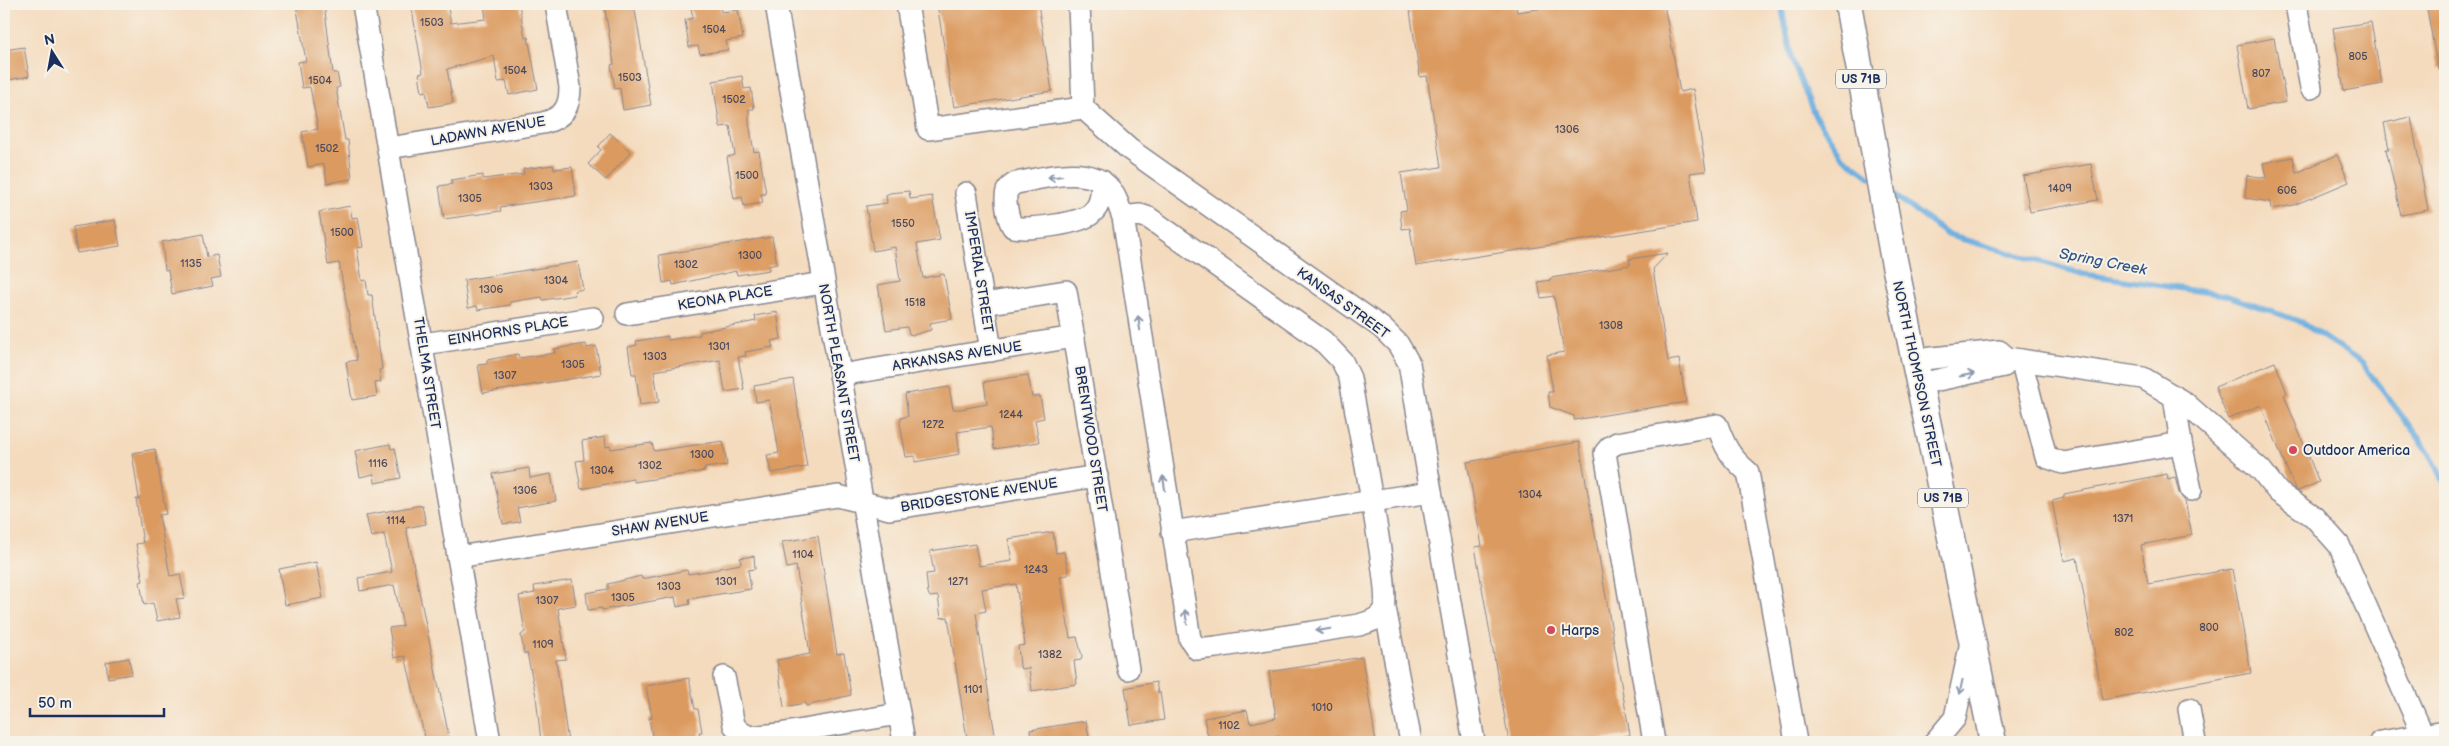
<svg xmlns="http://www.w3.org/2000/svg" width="2449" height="746" font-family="'Balsamiq Sans',sans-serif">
<rect width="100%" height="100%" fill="#f7f3e8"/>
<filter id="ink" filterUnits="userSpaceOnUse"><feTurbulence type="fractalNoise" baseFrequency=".02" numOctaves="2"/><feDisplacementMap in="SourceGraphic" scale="10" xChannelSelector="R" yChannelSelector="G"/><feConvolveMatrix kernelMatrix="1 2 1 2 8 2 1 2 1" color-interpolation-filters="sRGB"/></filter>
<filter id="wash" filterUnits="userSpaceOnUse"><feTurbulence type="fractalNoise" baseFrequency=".0096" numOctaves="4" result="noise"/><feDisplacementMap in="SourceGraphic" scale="20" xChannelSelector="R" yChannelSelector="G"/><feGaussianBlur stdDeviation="1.12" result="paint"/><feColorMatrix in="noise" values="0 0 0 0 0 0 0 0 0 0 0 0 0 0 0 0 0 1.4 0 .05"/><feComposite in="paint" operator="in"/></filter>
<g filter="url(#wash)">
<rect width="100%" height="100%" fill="#f4dbbe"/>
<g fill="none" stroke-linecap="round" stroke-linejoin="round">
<!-- stream -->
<g stroke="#6caee0" stroke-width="5.5">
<path d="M1781,4L1792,60L1815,116L1842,156L1870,177"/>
<path d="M1890,192L1948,235L2083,274L2225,295L2299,321L2361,362L2430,453L2445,484"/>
</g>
</g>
<g id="blocks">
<!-- building -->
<g fill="#db9a5f">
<path d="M296,4H324L333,73H337L340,87L336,88L345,140H348L352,179L327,183L324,164L308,167L302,132L318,129L310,87L302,88L298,62L306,61Z"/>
<path d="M411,4H447L451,23L486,19L484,4H519L525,38L528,37L538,89L509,95L506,81L498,82L494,56L447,69L453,103L429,107L426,91L422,92L419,74L423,73Z"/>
<path d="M604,4H634L651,105L623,110L620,88L615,89L611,65L614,64Z"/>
<path d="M720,4L721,12L738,10L743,38L726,41L728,50L700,54L698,46L689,47L685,20L693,18L691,8Z"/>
<path d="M937,4H1038L1052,91L954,107Z"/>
<path d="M1409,4H1516L1517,12L1570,4H1664L1680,92L1693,89L1706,171L1690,173L1697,222L1416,266L1410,228L1402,229L1400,211L1407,210L1401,173L1441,167L1427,76L1420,77Z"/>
<path d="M2445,6V68L2438,69L2427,9Z"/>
<path d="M2371,22L2382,84L2344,91L2333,28Z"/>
<path d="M2274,38L2286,102L2248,109L2237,45Z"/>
<path d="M24,47L29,76L4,81V50Z"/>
<path d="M742,76L744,89L751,88L754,109H749V123L754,152L759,151L766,194H761L763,203L744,206L742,197L734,199L727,157L735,155L730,126L720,127L713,81Z"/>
<path d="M2411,117L2428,210L2401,215L2386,149H2389L2384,123Z"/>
<path d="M610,133L631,152L606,180L588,164L601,150L598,147Z"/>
<path d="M2337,155L2349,182L2294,205L2271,209L2270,202L2245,198L2247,175L2266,178L2263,163L2293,157L2296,173Z"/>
<path d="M2091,164L2098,200L2030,212L2023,176Z"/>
<path d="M553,165L554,169L572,167L576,196L500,207L501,211L444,219L439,186L452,184L451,180L483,175V179L524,174L523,169Z"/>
<path d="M909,191L910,199L932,196L940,240L917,244L923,278L944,274L952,319L930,323L931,330L913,335L909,334L907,327L886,330L878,285L900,281L895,247L873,251L866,206L887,203L886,195L890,193Z"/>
<path d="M350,206L352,218L358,217L363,247L357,248L362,281L366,280L368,295H372L382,369L379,370L381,382L375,383L377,396L352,400L346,362L357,360L339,263L328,265L319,212Z"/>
<path d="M115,220L120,246L77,253L73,227Z"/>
<path d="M203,234L207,257L217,255L221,277L211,279L213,286L172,294L168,270H165L162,242Z"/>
<path d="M772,237L777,264L768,266L769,270L737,275L736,271L673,285L672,281L663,283L659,255Z"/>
<path d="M1668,253L1653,269L1668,361L1679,359L1686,402L1574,420V416L1550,407L1548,392H1553L1547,355L1564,352L1554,296L1541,298L1538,282L1551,280V278L1630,265L1629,259Z"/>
<path d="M578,262L583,289L574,291L575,295L543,300L542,297L510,302V305L478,310L477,306L468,308L464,280Z"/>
<path d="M777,312L781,339L771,341L773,347L745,352L746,356L738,357L744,389L725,392L720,360L654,371L659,402L640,405L636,374H632L628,347L637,345L636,341L668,336V340L700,335V332L756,321L755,316Z"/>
<path d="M586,344L587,348L596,346L601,374L483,393L478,365L487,364V360L518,354L519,358L555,353L554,349Z"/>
<path d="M2275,362L2287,393L2284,395L2319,482L2298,491L2295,489L2261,405L2228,419L2215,387Z"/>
<path d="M1028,375L1032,397L1040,396L1044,418L1035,420L1039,442L994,449L991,427L957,432L960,454L915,462V456L906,457L900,423L901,418L908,416L905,394L949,387L953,409H961L987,404L984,382Z"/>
<path d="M793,379L807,467L771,473L767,455L779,453L774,423L769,400L756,402L754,386Z"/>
<path d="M605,437L606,447L610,446L611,449L652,443L654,451L723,441L727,465L704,468L705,471L634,482L633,479L581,489L576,461L584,460L582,441Z"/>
<path d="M1579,442L1630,735L1590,742H1509L1475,547L1482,546L1467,462Z"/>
<path d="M390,444L391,449L395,448L401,478L375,483L374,474L360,477L355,451Z"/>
<path d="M155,449L166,514L159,515L170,576L180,574L185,598L176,599L180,617L157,621L153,603L144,605L140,582L143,581L136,544L143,543L136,499H139L132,453Z"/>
<path d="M529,468L530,478L551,474L556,501L517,508L520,522L503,524L493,474Z"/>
<path d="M2167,474L2168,479L2175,477L2179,493L2185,501L2192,535L2141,545L2148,584L2232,569L2251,673L2103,700L2077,558L2064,561L2052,501L2064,498V494Z"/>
<path d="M422,505L426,524L406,528L450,742H426L405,656L394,658L389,628L403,626L394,585L360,591L358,578L392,572L384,534L371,537L366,515Z"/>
<path d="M1053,532L1056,553L1064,552L1068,570V575L1060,576L1070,638L1077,637L1082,656L1081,660L1074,661L1077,684L1032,691L1029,668L1021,669L1020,666L1018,646L1025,645L1016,584L982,589L986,611L976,613L995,735L967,739L948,617L941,618L938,596L930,597L928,593L926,574L934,573L930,551L975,544L979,566L1012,561L1008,539Z"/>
<path d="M818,536L837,654L844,653L851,695L806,706L805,703L784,707L777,660L810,654L796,566L787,568L782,542Z"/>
<path d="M754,556L755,569L748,570L751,589L689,599L690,604L677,607L675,597L602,610V608L588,610L586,593L608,589V584L641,576L642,579L687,570L688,574L719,569V568L741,564L740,558Z"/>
<path d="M316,562L323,598L285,605L279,569Z"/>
<path d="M572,580L576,605L558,608L566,659L556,660L568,742H541L536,696L527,653L524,654L521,635L525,632L519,596L535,593L534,586Z"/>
<path d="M1362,657L1376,742H1280L1279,736L1247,742H1209L1204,718L1247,710L1250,723L1276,718L1269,672Z"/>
<path d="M129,658L132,674L108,678L106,662Z"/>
<path d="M689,678L695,709H698L702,732H699L701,742H653L649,718H652L646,686Z"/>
<path d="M1156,682L1158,693L1160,692L1164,720L1131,725L1125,688Z"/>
<path d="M1086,721L1090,742H1032L1030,730Z"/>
</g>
</g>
</g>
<g filter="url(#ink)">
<use href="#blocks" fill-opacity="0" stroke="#88858e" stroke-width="1"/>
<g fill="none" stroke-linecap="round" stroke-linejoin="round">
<defs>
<g id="minor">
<path d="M363,4L490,742"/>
<path d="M776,4L904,742"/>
<path d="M907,4L928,129L1083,108"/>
<path d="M1079,4L1083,108"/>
<path d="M2296,4L2311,88"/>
<path d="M1083,108L1129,149L1382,328L1398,344L1409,363L1474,742"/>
<path d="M389,148L543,123C563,118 570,108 570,87L556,4"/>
<path d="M1102,181C1101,193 1102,204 1092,213C1082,224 1028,230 1013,227C1008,220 1004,199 1007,191C1009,187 1013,185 1016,183C1043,178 1090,164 1110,189C1117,197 1119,208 1123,217L1190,639L1197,649L1216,647L1359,625C1368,622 1379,620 1384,609C1392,592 1355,411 1350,378L1342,361L1323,341L1149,218L1140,215L1123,217"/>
<path d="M966,193L991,351"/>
<path d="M984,304L1066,291L1128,669"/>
<path d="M627,314L823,283"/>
<path d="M423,344L593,318"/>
<path d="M2007,358L2143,378L2185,403L2261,470L2278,492L2314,517L2339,545L2423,735"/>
<path d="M1914,360L1999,351L2007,358L2004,366L1919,384"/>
<path d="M2021,360L2046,457L2063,463L2181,443L2174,396"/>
<path d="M840,375L1074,337"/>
<path d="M2181,443L2191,490"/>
<path d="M1172,532L1431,492"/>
<path d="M458,557L838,496L890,509L1097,476"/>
<path d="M1385,608L1411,742"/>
<path d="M724,677L734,725L739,731L749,737L779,734L899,714"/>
<path d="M2189,709L2195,742"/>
<path d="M1654,742L1605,453L1610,447L1617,443L1717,425C1725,447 1730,457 1748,472L1796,742"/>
<path d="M1935,742L1955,718L1971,642"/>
<path d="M2380,742L2445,731"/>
</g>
<path id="major" d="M1848,4L1893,255L1993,742"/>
</defs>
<!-- minor casing -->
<use href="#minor" stroke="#88858e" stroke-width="24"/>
<!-- major casing -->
<use href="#major" stroke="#88858e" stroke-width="29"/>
<!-- minor -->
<use href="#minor" stroke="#fff" stroke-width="21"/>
<!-- major -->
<use href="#major" stroke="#fff" stroke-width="26"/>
</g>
<!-- one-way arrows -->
<defs><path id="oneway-shaft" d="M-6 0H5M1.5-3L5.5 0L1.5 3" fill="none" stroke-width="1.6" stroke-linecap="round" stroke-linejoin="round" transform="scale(1.25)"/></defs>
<g stroke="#8d97ae">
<use href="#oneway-shaft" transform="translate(1055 177) rotate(173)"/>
<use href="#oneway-shaft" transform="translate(1139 323) rotate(-99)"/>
<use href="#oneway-shaft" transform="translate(1967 375) rotate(-11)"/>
<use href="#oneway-shaft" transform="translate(1164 483) rotate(-99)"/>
<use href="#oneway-shaft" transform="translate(1186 617) rotate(-99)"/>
<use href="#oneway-shaft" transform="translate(1323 630) rotate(171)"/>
<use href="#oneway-shaft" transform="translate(1961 687) rotate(102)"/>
</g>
</g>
<!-- markers -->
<g fill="#d1495b" stroke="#f7f3e8" stroke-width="2">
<circle cx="2293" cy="450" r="5"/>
<circle cx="1551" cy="630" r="5"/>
</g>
<g text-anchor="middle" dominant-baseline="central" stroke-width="4" stroke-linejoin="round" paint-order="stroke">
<!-- number labels -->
<g font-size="11" fill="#4b4a5e">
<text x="432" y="22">1503</text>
<text x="714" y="29">1504</text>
<text x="2358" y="56">805</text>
<text x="515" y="70">1504</text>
<text x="2261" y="73">807</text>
<text x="630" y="77">1503</text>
<text x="320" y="80">1504</text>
<text x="734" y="99">1502</text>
<text x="1567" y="129">1306</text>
<text x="327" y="148">1502</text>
<text x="747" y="175">1500</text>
<text x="541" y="186">1303</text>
<text x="2060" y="188">1409</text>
<text x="2287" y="190">606</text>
<text x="470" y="198">1305</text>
<text x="903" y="223">1550</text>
<text x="342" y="232">1500</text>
<text x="750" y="255">1300</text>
<text x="191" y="263">1135</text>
<text x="686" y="264">1302</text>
<text x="556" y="280">1304</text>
<text x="491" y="289">1306</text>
<text x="915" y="302">1518</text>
<text x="1611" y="325">1308</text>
<text x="719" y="346">1301</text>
<text x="655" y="356">1303</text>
<text x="573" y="364">1305</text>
<text x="505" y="375">1307</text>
<text x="1011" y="414">1244</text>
<text x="933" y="424">1272</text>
<text x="702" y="454">1300</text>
<text x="378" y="463">1116</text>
<text x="650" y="465">1302</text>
<text x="602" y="470">1304</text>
<text x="525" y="490">1306</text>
<text x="1530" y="494">1304</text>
<text x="2123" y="518">1371</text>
<text x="396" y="520">1114</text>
<text x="803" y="554">1104</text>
<text x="1036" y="569">1243</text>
<text x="726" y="581">1301</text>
<text x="958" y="581">1271</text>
<text x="669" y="586">1303</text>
<text x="623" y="597">1305</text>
<text x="547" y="600">1307</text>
<text x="2209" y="627">800</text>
<text x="2124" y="632">802</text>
<text x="543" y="644">1109</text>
<text x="1050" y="654">1382</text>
<text x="973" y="689">1101</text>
<text x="1322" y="707">1010</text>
<text x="1229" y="725">1102</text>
</g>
<!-- shield labels -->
<g fill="#f7f3e8" stroke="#5d6a87" stroke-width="1">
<rect x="1836" y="69.5" width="50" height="19" rx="4"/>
<rect x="1918" y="488.5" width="50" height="19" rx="4"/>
</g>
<g font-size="12" font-weight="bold" fill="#1b2f5e">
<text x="1861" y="79">US 71B</text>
<text x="1943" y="498">US 71B</text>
</g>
<!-- street labels -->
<g font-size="14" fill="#1b2f5e" stroke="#f7f3e8">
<text transform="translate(488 131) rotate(-10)">LADAWN AVENUE</text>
<text transform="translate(979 272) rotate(81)">IMPERIAL STREET</text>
<text transform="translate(725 298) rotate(-9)">KEONA PLACE</text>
<text transform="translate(1343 303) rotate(36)">KANSAS STREET</text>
<text transform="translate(508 331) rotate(-9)">EINHORNS PLACE</text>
<text transform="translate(957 356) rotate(-9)">ARKANSAS AVENUE</text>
<text transform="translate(427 373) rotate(81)">THELMA STREET</text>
<text transform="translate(839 373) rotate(80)">NORTH PLEASANT STREET</text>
<text transform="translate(1917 374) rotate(78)">NORTH THOMPSON STREET</text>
<text transform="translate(1091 439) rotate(81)">BRENTWOOD STREET</text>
<text transform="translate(979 495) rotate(-9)">BRIDGESTONE AVENUE</text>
<text transform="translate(660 524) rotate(-9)">SHAW AVENUE</text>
</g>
<!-- poi labels -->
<g font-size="14" fill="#1b2f5e" stroke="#f7f3e8" text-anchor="start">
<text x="2303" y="450">Outdoor America</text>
<text x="1561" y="630">Harps</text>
</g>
<!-- water labels -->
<g font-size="15" font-style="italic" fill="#335585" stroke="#f7f3e8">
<text transform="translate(2103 262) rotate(11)">Spring Creek</text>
</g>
</g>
<!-- margin -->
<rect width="2449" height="746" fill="none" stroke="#f7f3e8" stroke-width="20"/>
<!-- north arrow -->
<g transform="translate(52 52) rotate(349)" stroke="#f7f3e8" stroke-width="4" paint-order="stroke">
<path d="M0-4L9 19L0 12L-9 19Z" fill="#1b2f5e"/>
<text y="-8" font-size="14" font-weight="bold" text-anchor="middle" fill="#1b2f5e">N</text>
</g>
<!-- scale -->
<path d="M30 708v8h134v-8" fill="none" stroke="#1b2f5e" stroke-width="2.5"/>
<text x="38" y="708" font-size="15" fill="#1b2f5e" stroke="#f7f3e8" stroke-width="4" paint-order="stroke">50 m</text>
</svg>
